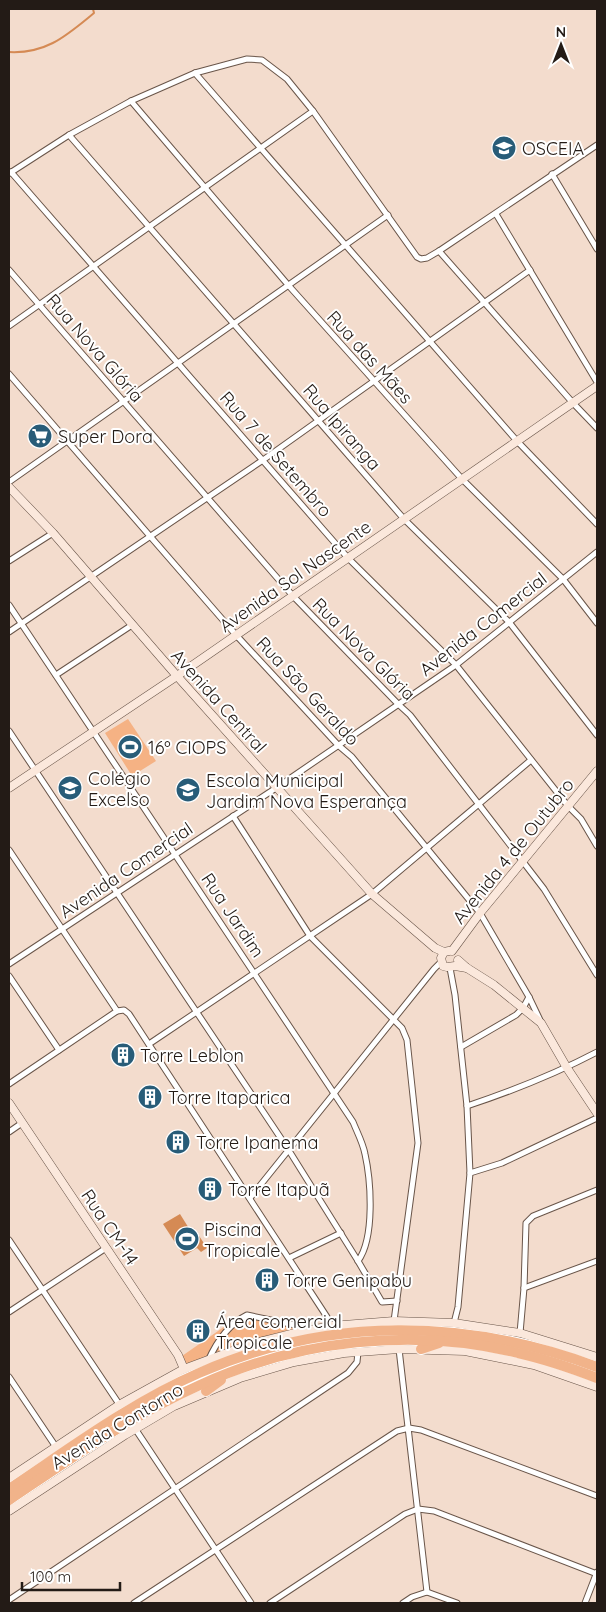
<svg xmlns="http://www.w3.org/2000/svg" width="606" height="1612" font-family="Quicksand,sans-serif">
<rect width="100%" height="100%" fill="#f3dccd"/>
<!-- green -->
<g fill="#f5b284">
<path d="M128,719L156,761L132,776L105,733Z"/>
<path d="M247,1315L307,1330L251,1344L184,1369L182,1356L231,1322Z"/>
</g>
<!-- water -->
<path fill="#d58a54" d="M180,1214L190,1230L194,1228L207,1248L201,1252L197,1248L184,1256L163,1224Z"/>
<g fill="none" stroke-linecap="round" stroke-linejoin="round">
<!-- stream -->
<path stroke="#d58a54" stroke-width="2" d="M9,52C47,54 67,35 94,13L93,9"/>
<defs>
<g id="street">
<path d="M195,73L517,441L597,524"/>
<path d="M131,101L289,286L462,479L563,579L597,623"/>
<path d="M69,135L404,519L509,622L597,735"/>
<path d="M11,172L348,558L456,665L568,806L581,819L597,846"/>
<path d="M10,173L69,135L131,101L195,73L247,59L262,60L287,79L313,111L417,257L421,259L427,258L439,251L597,145"/>
<path d="M552,174L597,249"/>
<path d="M496,214L597,382"/>
<path d="M439,251L573,403L597,428"/>
<path d="M9,270L293,596L398,704L410,715L544,889L597,975"/>
<path d="M9,326L313,111"/>
<path d="M9,374L236,635L338,745L352,757L480,913L529,997L540,1020"/>
<path d="M9,482L388,215"/>
<path d="M9,561L53,533"/>
<path d="M9,605L353,1122C357,1132 363,1143 365,1154C371,1181 375,1238 358,1261"/>
<path d="M9,632L263,460L530,270"/>
<path d="M56,675L132,625"/>
<path d="M9,731L288,1149L358,1261L382,1302L397,1301"/>
<path d="M233,816L310,936L402,1028L407,1040L418,1143L394,1321"/>
<path d="M9,850L117,1011"/>
<path d="M9,964L276,788L456,665L597,552"/>
<path d="M450,968L455,995L467,1106L470,1173L458,1307L454,1323"/>
<path d="M9,976L59,1050"/>
<path d="M149,1044L372,894L531,760"/>
<path d="M461,1047L516,1015L523,1008L529,997"/>
<path d="M9,1084L117,1011L124,1010L129,1014L327,1317L331,1326"/>
<path d="M467,1106C512,1091 555,1074 597,1052"/>
<path d="M9,1132L22,1123"/>
<path d="M470,1173L502,1163L597,1118"/>
<path d="M250,1198L434,969L441,962"/>
<path d="M9,1240L121,1407"/>
<path d="M289,1258L341,1233"/>
<path d="M524,1288L597,1261"/>
<path d="M9,1312L106,1248"/>
<path d="M520,1333L524,1288L526,1223L533,1216L597,1190"/>
<path d="M399,1349L427,1592"/>
<path d="M208,1361C216,1343 229,1324 247,1315L295,1325L306,1330"/>
<path d="M9,1377L56,1447"/>
<path d="M134,1427L251,1603"/>
<path d="M9,1600L348,1373L357,1362L358,1352"/>
<path d="M134,1603L397,1431L409,1428L421,1430L597,1496"/>
<path d="M270,1603L405,1514L418,1509L434,1511L597,1574"/>
<path d="M403,1603L412,1597L427,1592L457,1603"/>
<path d="M585,1603L597,1572"/>
</g>
<g id="secondary">
<path d="M9,487L53,533L177,676L372,894L435,948L444,952"/>
<path d="M9,788L177,676L597,386"/>
<path d="M449,951L444,952L441,958L443,966L447,967L455,966L467,968"/>
<path d="M452,951L480,913L597,771"/>
<path d="M458,960L467,968L494,985L541,1023L567,1068L597,1113"/>
<path d="M9,1103L178,1355L184,1369"/>
<path d="M9,1478L119,1405L184,1369L251,1344L295,1333L331,1326L394,1321L454,1323L520,1333L597,1357"/>
<path d="M9,1511L125,1435L174,1406L240,1378L294,1362L344,1353L399,1349L465,1351L534,1365L597,1387"/>
</g>
<g id="highway">
<path d="M421,1349L439,1343"/>
<path d="M206,1391L221,1380"/>
<path d="M9,1489C69,1449 132,1402 199,1373C329,1316 466,1318 597,1367"/>
<path d="M9,1500C70,1459 132,1415 200,1385C298,1340 413,1327 518,1353C545,1359 571,1368 597,1378"/>
</g>
</defs>
<!-- street casing -->
<use href="#street" stroke="#695549" stroke-width="7"/>
<!-- secondary casing -->
<use href="#secondary" stroke="#695549" stroke-width="9"/>
<!-- highway casing -->
<use href="#highway" stroke="#fff" stroke-width="12"/>
<!-- street -->
<use href="#street" stroke="#fff" stroke-width="5"/>
<!-- secondary -->
<use href="#secondary" stroke="#fbe8dc" stroke-width="8"/>
<!-- highway -->
<use href="#highway" stroke="#f1b38a" stroke-width="10"/>
</g>
<!-- icons -->
<defs>
<symbol id="school-disc" viewBox="-11 -11 22 22"><circle r="9.5" fill="#285c78" stroke="#fff"/><path d="M0-5L7-2L0 1L-7-2ZM-4 1L0 2.5L4 1V4Q0 6-4 4Z" fill="#fff"/></symbol>
<symbol id="supermarket-disc" viewBox="-11 -11 22 22"><circle r="9.5" fill="#285c78" stroke="#fff"/><path d="M-6-5.5h2.5l.6 2H6L4.5 2H-2.5L-4.4-4H-6ZM-1.5 3.2a1.3 1.3 0 1 0 .1 0ZM3 3.2a1.3 1.3 0 1 0 .1 0Z" fill="#fff"/></symbol>
<symbol id="stadium-disc" viewBox="-11 -11 22 22"><circle r="9.5" fill="#285c78" stroke="#fff"/><path d="M0-5a6.5 5 0 1 0 0 10a6.5 5 0 1 0 0-10ZM-3.5-1.8h7v3.6h-7Z" fill="#fff"/></symbol>
<symbol id="building-disc" viewBox="-11 -11 22 22"><circle r="9.5" fill="#285c78" stroke="#fff"/><path d="M-4-6H4V6H1V3H-1V6H-4ZM-2.5-4.3h1.7v1.8h-1.7ZM.8-4.3h1.7v1.8H.8ZM-2.5-1h1.7V.8h-1.7ZM.8-1h1.7V.8H.8Z" fill="#fff"/></symbol>
</defs>
<g fill-rule="evenodd">
<use href="#school-disc" x="490" y="134" width="28" height="28"/>
<use href="#supermarket-disc" x="26" y="422" width="28" height="28"/>
<use href="#stadium-disc" x="116" y="733" width="28" height="28"/>
<use href="#school-disc" x="56" y="774" width="28" height="28"/>
<use href="#school-disc" x="174" y="776" width="28" height="28"/>
<use href="#building-disc" x="109" y="1041" width="28" height="28"/>
<use href="#building-disc" x="136" y="1083" width="28" height="28"/>
<use href="#building-disc" x="164" y="1128" width="28" height="28"/>
<use href="#building-disc" x="196" y="1175" width="28" height="28"/>
<use href="#stadium-disc" x="173" y="1225" width="28" height="28"/>
<use href="#building-disc" x="253" y="1266" width="28" height="28"/>
<use href="#building-disc" x="184" y="1317" width="28" height="28"/>
</g>
<g text-anchor="middle" dominant-baseline="central" stroke-width="4" stroke-linejoin="round" paint-order="stroke">
<!-- poi labels -->
<g font-size="18" fill="#231b16" stroke="#fff" text-anchor="start">
<text x="522" y="148">OSCEIA</text>
<text x="58" y="436">Super Dora</text>
<text x="148" y="747">16º CIOPS</text>
<text x="88" y="778">Colégio<tspan x="88" dy="21">Excelso</tspan></text>
<text x="206" y="780">Escola Municipal<tspan x="206" dy="21">Jardim Nova Esperança</tspan></text>
<text x="140" y="1055">Torre Leblon</text>
<text x="168" y="1097">Torre Itaparica</text>
<text x="196" y="1142">Torre Ipanema</text>
<text x="228" y="1189">Torre Itapuã</text>
<text x="204" y="1229">Piscina<tspan x="204" dy="21">Tropicale</tspan></text>
<text x="284" y="1280">Torre Genipabu</text>
<text x="216" y="1321">Área comercial<tspan x="216" dy="21">Tropicale</tspan></text>
</g>
<!-- street labels -->
<g font-size="18" fill="#231b16" stroke="#fff">
<text transform="translate(95 348) rotate(49)">Rua Nova Glória</text>
<text transform="translate(370 357) rotate(48)">Rua das Mães</text>
<text transform="translate(342 427) rotate(49)">Rua Ipiranga</text>
<text transform="translate(276 454) rotate(49)">Rua 7 de Setembro</text>
<text transform="translate(295 576) rotate(-35)">Avenida Sol Nascente</text>
<text transform="translate(483 624) rotate(-38)">Avenida Comercial</text>
<text transform="translate(364 649) rotate(45)">Rua Nova Glória</text>
<text transform="translate(308 691) rotate(47)">Rua São Geraldo</text>
<text transform="translate(219 701) rotate(48)">Avenida Central</text>
<text transform="translate(513 851) rotate(-51)">Avenida 4 de Outubro</text>
<text transform="translate(126 870) rotate(-34)">Avenida Comercial</text>
<text transform="translate(233 915) rotate(56)">Rua Jardim</text>
<text transform="translate(110 1227) rotate(56)">Rua CM-14</text>
<text transform="translate(117 1426) rotate(-31)">Avenida Contorno</text>
</g>
</g>
<!-- border -->
<rect width="606" height="1612" fill="none" stroke="#231b16" stroke-width="20"/>
<!-- north arrow -->
<g transform="translate(561 45)" stroke="#ffffff" stroke-width="4" paint-order="stroke">
<path d="M0-4L9 19L0 12L-9 19Z" fill="#231b16"/>
<text y="-8" font-size="14" font-weight="bold" text-anchor="middle" fill="#231b16">N</text>
</g>
<!-- scale -->
<path d="M22 1582v8h98v-8" fill="none" stroke="#231b16" stroke-width="2.5"/>
<text x="30" y="1582" font-size="15" fill="#231b16" stroke="#ffffff" stroke-width="4" paint-order="stroke">100 m</text>
</svg>
